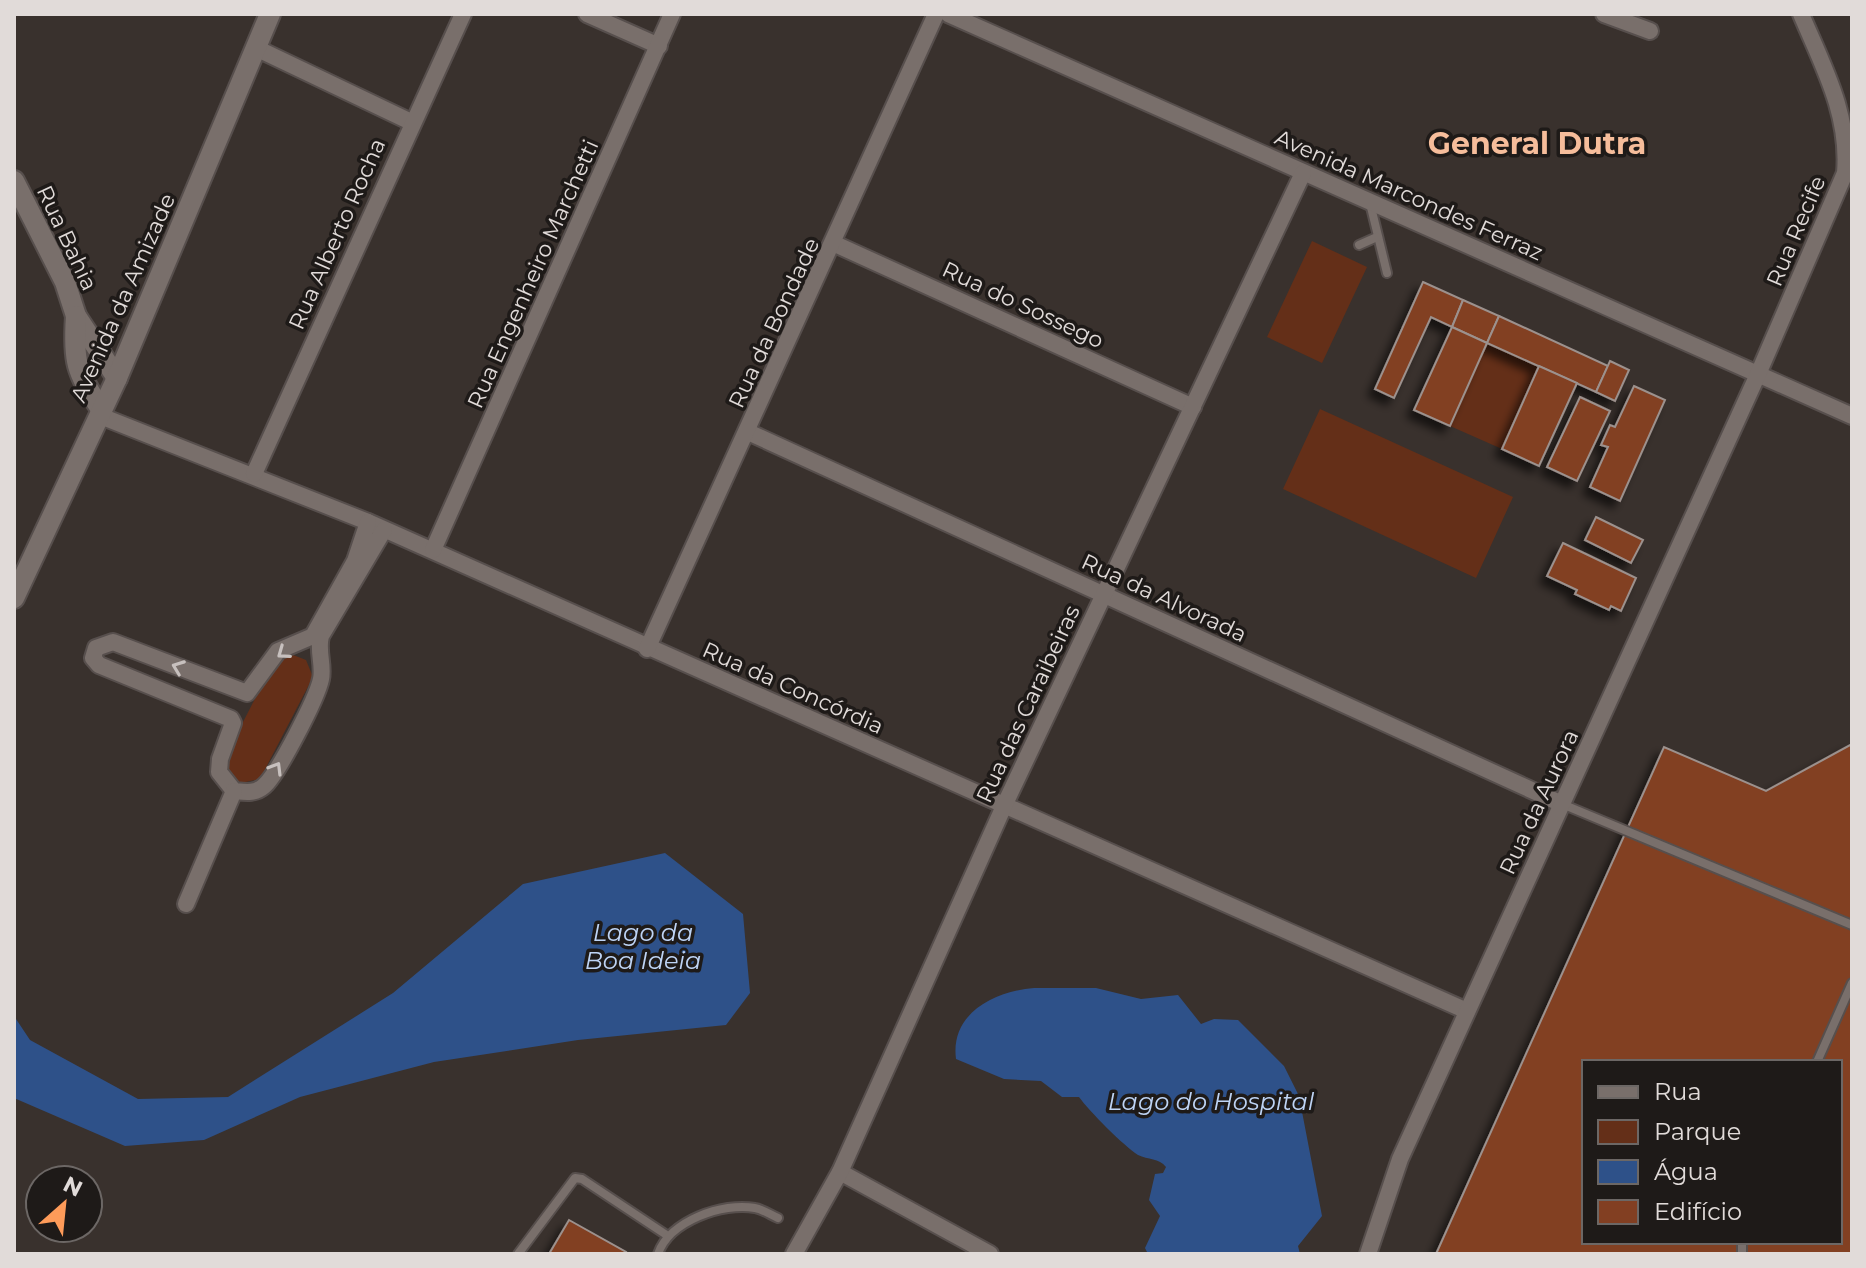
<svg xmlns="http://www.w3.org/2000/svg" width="1866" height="1268" font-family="Montserrat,sans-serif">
<defs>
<filter id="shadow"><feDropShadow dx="-7" dy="7" stdDeviation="4" flood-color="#0009"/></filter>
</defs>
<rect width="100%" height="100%" fill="#39312d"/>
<!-- green -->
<g fill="#642f18">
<path d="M1312,241L1367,267L1322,363L1267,337Z"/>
<path d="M1487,343L1539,366L1502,449L1450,426Z"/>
<path d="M1320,409L1513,497L1476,578L1283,489Z"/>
<path d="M288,653L306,660L313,677L260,779L241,783L227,772L226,755L276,658Z"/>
</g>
<!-- water -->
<g fill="#2e5189">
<path d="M665,853L743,914L750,993L726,1025L578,1040L434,1062L300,1097L204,1140L125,1146L14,1098V1016L30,1040L138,1099L228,1097L393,993L523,884Z"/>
<path d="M1034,988H1096L1141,999L1178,995L1201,1024L1214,1019L1238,1020L1284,1066L1299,1096L1322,1216L1298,1246L1300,1254H1148L1145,1248L1160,1216L1149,1200L1155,1174L1163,1173L1166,1167C1159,1158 1148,1160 1138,1155C1124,1146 1089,1111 1079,1097H1062L1041,1081L1004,1079L956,1059C950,1013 995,991 1034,988Z"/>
</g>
<!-- building -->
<g fill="#823f22" stroke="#9c918d" stroke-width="2" fill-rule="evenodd" filter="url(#shadow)">
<path d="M1423,282L1463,300L1452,327L1431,317L1394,398L1375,389Z"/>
<path d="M1463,300L1499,316L1487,343L1452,327Z"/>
<path d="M1499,316L1608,366L1596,392L1487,343Z"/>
<path d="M1452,327L1487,343L1450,426L1414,410Z"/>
<path d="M1610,361L1629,370L1615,401L1596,392Z"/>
<path d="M1539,366L1577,383L1539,466L1502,449Z"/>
<path d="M1634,386L1665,400L1620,501L1590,487L1608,447L1601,445L1610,425L1615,427Z"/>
<path d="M1580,397L1610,411L1577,481L1547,467Z"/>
<path d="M1596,517L1643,540L1631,563L1585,540Z"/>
<path d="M1563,543L1636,578L1621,611L1611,606L1609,610L1575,594L1577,590L1547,576Z"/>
<path d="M1852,744V1254H1436L1664,747L1766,791ZM1584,1062H1840V1242H1584Z"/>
<path d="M569,1220L626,1252L625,1254H549Z"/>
</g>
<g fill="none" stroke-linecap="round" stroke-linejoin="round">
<defs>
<g id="service">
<path d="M1370,203L1387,273"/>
<path d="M1359,245L1377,237"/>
<path d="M1562,804L1852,925"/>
<path d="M1817,1062L1852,983"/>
<path d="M1742,1242V1254"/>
<path d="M518,1254L575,1178L582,1179L668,1236"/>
<path d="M658,1254C669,1221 723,1202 755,1208C762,1209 771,1215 778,1218"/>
</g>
<g id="minor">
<path d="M587,14L659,46"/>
<path d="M948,14L1852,416"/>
<path d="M1604,14L1650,31"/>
<path d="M256,48L411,122"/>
<path d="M835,244L1193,407"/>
<path d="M98,415L368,522L1467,1011"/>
<path d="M748,432L1562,804"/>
<path d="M254,474L463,14"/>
<path d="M368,522L355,561L313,636L278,651L247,693L113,642L96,648L93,658L99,665L231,719L233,723L220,759L219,772L234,791C245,792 255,794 264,786C278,774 317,698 321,679C324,665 317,651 321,636L384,530"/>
<path d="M433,550L672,14"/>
<path d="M647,649L936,14"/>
<path d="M186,904L234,791"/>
<path d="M840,1172L990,1254"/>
<path d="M794,1254L840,1172L1004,806L1303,173"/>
<path d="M1368,1254L1400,1159L1759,372L1845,173C1850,115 1823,66 1801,14"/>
</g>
<g id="tertiary">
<path d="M14,181L65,282L76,316L117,378"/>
<path d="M76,316C73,360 76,373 101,409"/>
<path d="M14,598L117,378L270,14"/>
</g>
</defs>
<!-- service casing -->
<use href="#service" stroke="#574f4d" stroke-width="12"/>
<!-- minor casing -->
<use href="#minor" stroke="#574f4d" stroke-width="20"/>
<!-- tertiary casing -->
<use href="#tertiary" stroke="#574f4d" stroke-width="24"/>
<!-- service -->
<use href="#service" stroke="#796f6b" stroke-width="8"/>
<!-- minor -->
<use href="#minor" stroke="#796f6b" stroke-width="16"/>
<!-- tertiary -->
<use href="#tertiary" stroke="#796f6b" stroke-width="20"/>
</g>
<!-- one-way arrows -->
<defs><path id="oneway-chevron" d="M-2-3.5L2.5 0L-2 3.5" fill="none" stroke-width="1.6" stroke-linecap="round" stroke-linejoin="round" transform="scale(2)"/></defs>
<g stroke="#c7c0be">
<use href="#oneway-chevron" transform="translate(283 653) rotate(144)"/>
<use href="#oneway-chevron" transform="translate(178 667) rotate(-159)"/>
<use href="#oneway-chevron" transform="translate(276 768) rotate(-59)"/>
</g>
<g text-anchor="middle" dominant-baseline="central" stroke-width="7" stroke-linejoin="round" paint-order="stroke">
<!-- street labels -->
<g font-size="22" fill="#e1dbd9" stroke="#1e1a18">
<text transform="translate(1409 195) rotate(24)">Avenida Marcondes Ferraz</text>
<text transform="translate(1796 231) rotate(-67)">Rua Recife</text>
<text transform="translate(337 234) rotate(-66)">Rua Alberto Rocha</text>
<text transform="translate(67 238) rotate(65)">Rua Bahia</text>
<text transform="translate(533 274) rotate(-66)">Rua Engenheiro Marchetti</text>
<text transform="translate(123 298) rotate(-66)">Avenida da Amizade</text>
<text transform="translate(1023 305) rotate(25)">Rua do Sossego</text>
<text transform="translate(774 323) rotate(-65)">Rua da Bondade</text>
<text transform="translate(1164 598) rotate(25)">Rua da Alvorada</text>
<text transform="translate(793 688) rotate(24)">Rua da Concórdia</text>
<text transform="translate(1028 704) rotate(-65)">Rua das Caraibeiras</text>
<text transform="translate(1539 802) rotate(-65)">Rua da Aurora</text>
</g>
<!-- water labels -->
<g font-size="24" font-style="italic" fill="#bed4f5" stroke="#1e1a18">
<text x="643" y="932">Lago da<tspan x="643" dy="28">Boa Ideia</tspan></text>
<text x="1211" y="1101">Lago do Hospital</text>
</g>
<!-- district labels -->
<g font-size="30" font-weight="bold" fill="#f6bd9b" stroke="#1e1a18">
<text x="1537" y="143">General Dutra</text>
</g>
</g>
<!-- border -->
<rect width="1866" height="1268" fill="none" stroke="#e1dbd9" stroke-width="32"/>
<!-- legend -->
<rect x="1582" y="1060" width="260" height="184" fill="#1e1a18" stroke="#6c6765" stroke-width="2"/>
<rect x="1598" y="1086" width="40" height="12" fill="#796f6b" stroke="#6c6765" stroke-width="2"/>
<text x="1654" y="1100" font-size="24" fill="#e1dbd9">Rua</text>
<rect x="1598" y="1120" width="40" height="24" fill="#642f18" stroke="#6c6765" stroke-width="2"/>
<text x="1654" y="1140" font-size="24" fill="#e1dbd9">Parque</text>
<rect x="1598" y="1160" width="40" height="24" fill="#2e5189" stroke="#6c6765" stroke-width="2"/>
<text x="1654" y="1180" font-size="24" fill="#e1dbd9">Água</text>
<rect x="1598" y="1200" width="40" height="24" fill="#823f22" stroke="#6c6765" stroke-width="2"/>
<text x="1654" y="1220" font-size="24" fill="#e1dbd9">Edifício</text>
<!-- north arrow -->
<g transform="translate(64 1204) rotate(27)"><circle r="38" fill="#1e1a18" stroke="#6c6765" stroke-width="2"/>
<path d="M0-6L14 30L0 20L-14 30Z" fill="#fe9b59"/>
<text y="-12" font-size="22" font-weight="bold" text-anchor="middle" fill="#e1dbd9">N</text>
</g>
</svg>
